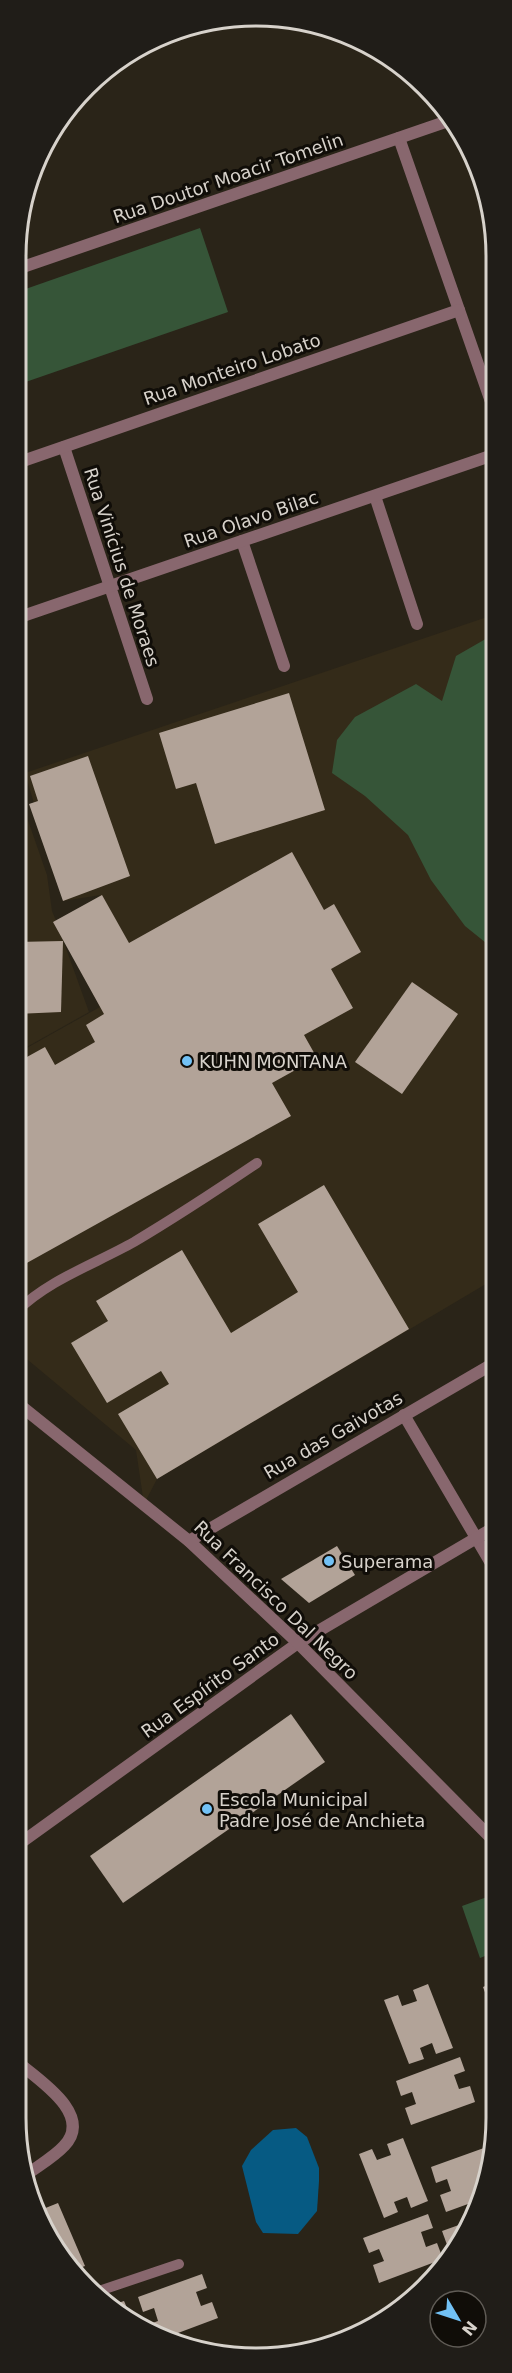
<svg xmlns="http://www.w3.org/2000/svg" width="512" height="2373" font-family="'DejaVu Sans',sans-serif">
<rect width="100%" height="100%" fill="#2a2418"/>
<!-- built -->
<path fill="#342b19" d="M496,614V1278L157,1479L144,1504L136,1450L16,1350V1054L100,1007L59,929L89,1012L16,1053V786L47,875L52,911L57,923L101,895L63,901L25,773Z"/>
<!-- green -->
<g fill="#365538">
<path d="M200,228L228,312L17,385V292Z"/>
<path d="M496,633V951L465,926L431,880L408,835L365,796L332,773L337,740L355,717L416,684L442,701L456,656Z"/>
<path d="M487,1897L495,1920V1952L480,1958L462,1906Z"/>
</g>
<!-- water -->
<path fill="#065a83" d="M296,2128L307,2137L319,2168V2181L317,2211L298,2234L263,2233L256,2222L242,2166L251,2150L273,2130Z"/>
<!-- building -->
<g fill="#b2a398">
<path d="M289,693L325,810L215,844L196,783L176,789L159,733Z"/>
<path d="M88,756L130,876L63,901L29,804L38,801L30,776Z"/>
<path d="M292,852L324,910L334,904L361,952L331,969L353,1008L304,1035L317,1058L272,1083L291,1116L16,1269V1063L45,1047L55,1065L95,1042L86,1025L104,1014L53,922L102,895L129,943Z"/>
<path d="M63,941L61,1012L16,1014V942Z"/>
<path d="M412,982L458,1014L402,1094L355,1062Z"/>
<path d="M324,1185L409,1329L157,1479L118,1414L169,1384L161,1371L107,1403L71,1343L108,1321L96,1301L182,1250L231,1333L298,1292L258,1224Z"/>
<path d="M337,1546L355,1575L309,1603L281,1579Z"/>
<path d="M291,1714L325,1762L123,1903L90,1856Z"/>
<path d="M495,1982V2019L483,1987Z"/>
<path d="M428,1984L453,2048L436,2054L432,2043L420,2048L424,2059L409,2064L384,2000L398,1995L402,2006L417,2001L413,1990Z"/>
<path d="M460,2057L465,2071L454,2075L459,2089L470,2086L475,2102L411,2125L405,2108L416,2104L412,2092L401,2096L396,2081Z"/>
<path d="M403,2138L428,2201L411,2208L407,2197L394,2202L398,2212L384,2218L359,2154L372,2149L377,2160L391,2155L387,2144Z"/>
<path d="M495,2144L479,2200L446,2212L440,2195L451,2191L447,2179L436,2183L431,2167Z"/>
<path d="M58,2203L85,2266L74,2270L42,2222L47,2220L43,2209Z"/>
<path d="M428,2214L433,2228L421,2232L426,2247L437,2243L443,2259L379,2283L373,2265L384,2261L379,2249L369,2253L363,2238Z"/>
<path d="M473,2220L472,2224L450,2253L442,2231Z"/>
<path d="M202,2274L207,2288L196,2292L201,2306L212,2302L218,2318L162,2339L149,2330L147,2325L158,2321L154,2308L143,2312L138,2297Z"/>
<path d="M124,2301L130,2315L128,2316L112,2305Z"/>
</g>
<g fill="none" stroke-linecap="round" stroke-linejoin="round">
<!-- service -->
<g stroke="#88676e" stroke-width="10">
<path d="M16,1312C48,1280 95,1264 134,1242C176,1217 217,1190 257,1163"/>
<path d="M93,2293L179,2264"/>
</g>
<!-- minor -->
<g stroke="#88676e" stroke-width="12">
<path d="M399,138L496,416"/>
<path d="M17,269L451,120"/>
<path d="M64,447L147,699"/>
<path d="M17,463L459,310"/>
<path d="M375,496L417,624"/>
<path d="M242,541L284,666"/>
<path d="M17,618L496,454"/>
<path d="M16,751L18,755"/>
<path d="M404,1415L495,1570"/>
<path d="M189,1541L496,1362"/>
<path d="M15,1847L298,1643L495,1527"/>
<path d="M15,2060C36,2078 95,2114 64,2146C54,2157 38,2166 26,2175"/>
</g>
<!-- tertiary -->
<path stroke="#88676e" stroke-width="12" d="M16,1402L189,1541L298,1643L495,1842"/>
</g>
<!-- markers -->
<g fill="#72c1f5" stroke="#100d08" stroke-width="2">
<circle cx="187" cy="1061" r="6"/>
<circle cx="329" cy="1561" r="6"/>
<circle cx="207" cy="1809" r="6"/>
</g>
<g text-anchor="middle" dominant-baseline="central" stroke-width="6" stroke-linejoin="round" paint-order="stroke">
<!-- street labels -->
<g font-size="18" fill="#d7d2cb" stroke="#100d08">
<text transform="translate(228 178) rotate(-19)">Rua Doutor Moacir Tomelin</text>
<text transform="translate(232 369) rotate(-19)">Rua Monteiro Lobato</text>
<text transform="translate(251 519) rotate(-19)">Rua Olavo Bilac</text>
<text transform="translate(122 567) rotate(72)">Rua Vinícius de Moraes</text>
<text transform="translate(333 1435) rotate(-30)">Rua das Gaivotas</text>
<text transform="translate(276 1600) rotate(44)">Rua Francisco Dal Negro</text>
<text transform="translate(210 1685) rotate(-36)">Rua Espírito Santo</text>
</g>
<!-- poi labels -->
<g font-size="18" fill="#d7d2cb" stroke="#100d08" text-anchor="start">
<text x="199" y="1061">KUHN MONTANA</text>
<text x="341" y="1561">Superama</text>
<text x="219" y="1799">Escola Municipal<tspan x="219" dy="21">Padre José de Anchieta</tspan></text>
</g>
</g>
<!-- crop -->
<path d="M0 0H512V2373H0ZM256 26H256A230 230 0 0 1 486 256V2118A230 230 0 0 1 256 2348H256A230 230 0 0 1 26 2118V256A230 230 0 0 1 256 26Z" fill="#201d18" fill-rule="evenodd"/>
<path fill="none" stroke="#d7d2cb" stroke-width="3" d="M256 26H256A230 230 0 0 1 486 256V2118A230 230 0 0 1 256 2348H256A230 230 0 0 1 26 2118V256A230 230 0 0 1 256 26Z"/>
<!-- north arrow -->
<g transform="translate(458 2319) rotate(129)"><circle r="28" fill="#100d08" stroke="#605c56" stroke-width="1.5"/>
<path d="M0-4.5L10 22L0 15L-10 22Z" fill="#72c1f5"/>
<text y="-9" font-size="16" font-weight="bold" text-anchor="middle" fill="#d7d2cb">N</text>
</g>
</svg>
